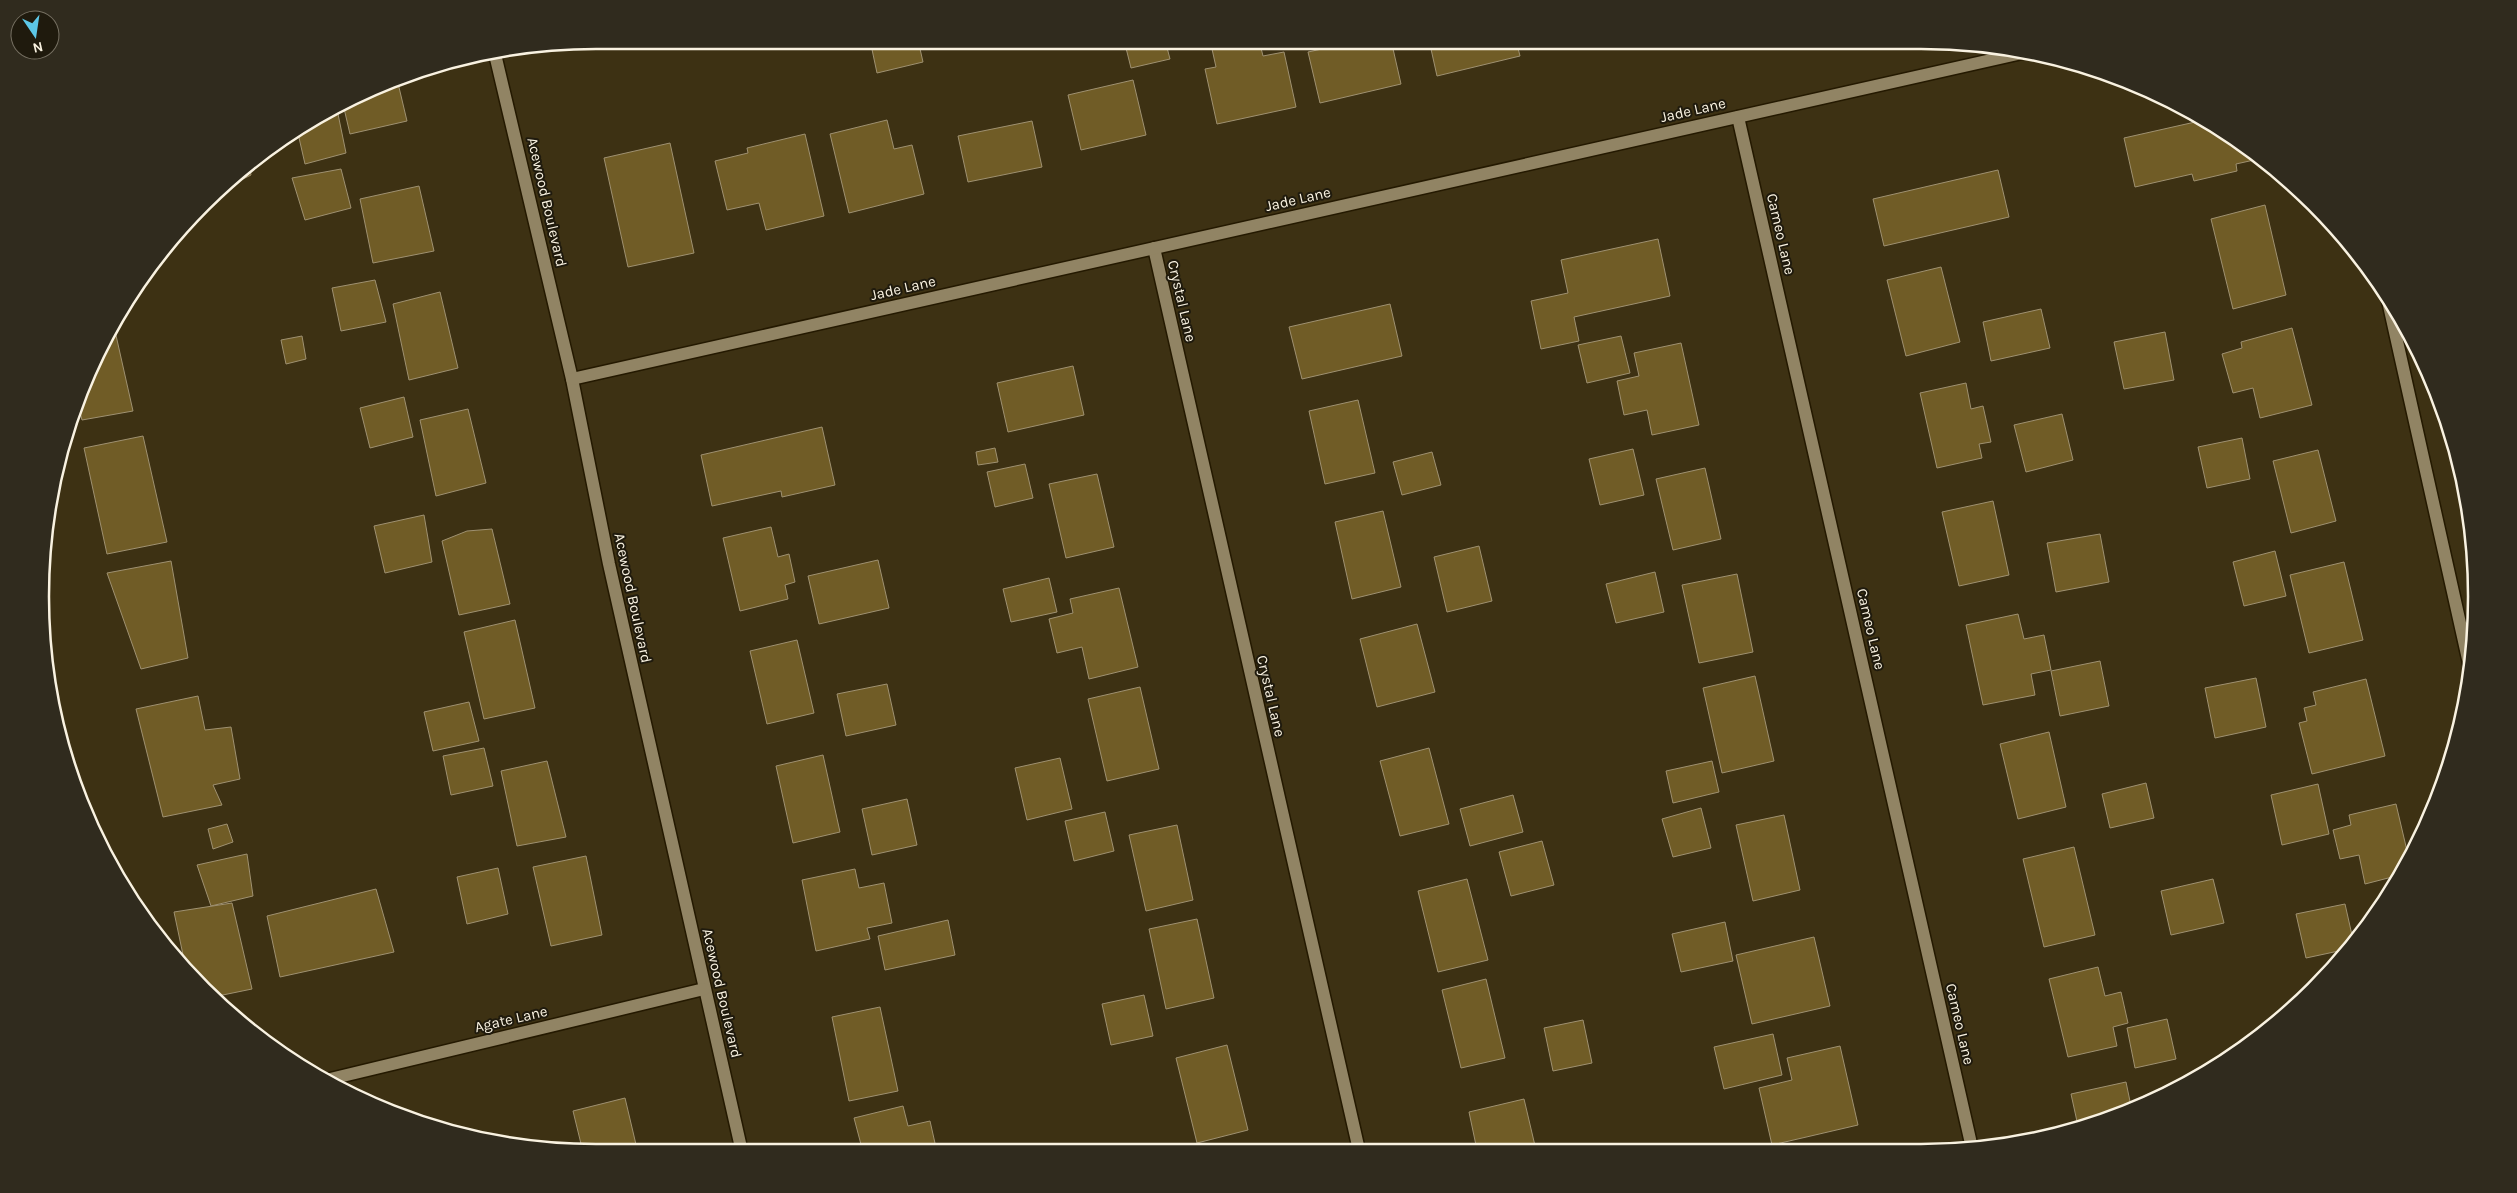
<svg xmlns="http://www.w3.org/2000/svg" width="2517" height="1193" font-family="Karla,sans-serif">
<rect width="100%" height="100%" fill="#3d3113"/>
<!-- building -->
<g fill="#705c26" stroke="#9f9171">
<path d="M870,40H918L923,62L877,73Z"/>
<path d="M1124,40H1165L1170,59L1131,68Z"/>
<path d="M1210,40H1259L1263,56L1284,52L1296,107L1217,124L1205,69L1216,67Z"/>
<path d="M1363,40H1391L1401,84L1320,103L1308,52Z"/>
<path d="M1429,40H1516L1520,56L1437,76Z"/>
<path d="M1552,40H1593L1554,49Z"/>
<path d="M397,79L407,121L350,134L343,104Z"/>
<path d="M1133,80L1146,135L1081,150L1068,95Z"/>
<path d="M338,114L346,153L305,164L297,129L315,117Z"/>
<path d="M887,120L894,149L912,145L924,194L849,213L830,134Z"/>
<path d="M2204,120L2230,134L2252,152L2254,160L2236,164L2237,171L2194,181L2192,174L2135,187L2124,138Z"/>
<path d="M1032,121L1042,167L968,182L958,136Z"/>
<path d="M805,134L824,216L766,230L759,203L727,210L715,161L748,153L747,148Z"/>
<path d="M670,143L694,253L628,267L604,158Z"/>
<path d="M249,163L251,175L239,181L237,175Z"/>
<path d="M341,169L351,208L305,220L292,178Z"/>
<path d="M1998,170L2009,217L1884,246L1873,199Z"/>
<path d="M419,186L434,251L373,263L360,199Z"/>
<path d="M2265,205L2286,295L2233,309L2211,219Z"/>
<path d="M1658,239L1670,296L1574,317L1579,341L1541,349L1531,301L1568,293L1561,260Z"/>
<path d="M1941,267L1960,342L1906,356L1887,280Z"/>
<path d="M375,280L386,322L341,331L332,288Z"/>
<path d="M440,292L458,368L409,380L393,304Z"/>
<path d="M1390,304L1402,356L1302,379L1289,327Z"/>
<path d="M2041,309L2050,348L1991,361L1983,322Z"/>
<path d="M113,322L133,411L82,420L77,401L82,384Z"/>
<path d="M2292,328L2312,405L2260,418L2253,388L2233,393L2222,354L2242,348L2241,342Z"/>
<path d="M2165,332L2174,380L2124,389L2114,342Z"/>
<path d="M302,336L306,359L286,364L281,340Z"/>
<path d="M1621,336L1630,373L1587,383L1578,345Z"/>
<path d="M1681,343L1699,425L1652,435L1647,410L1624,415L1617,381L1639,376L1634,353Z"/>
<path d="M1073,366L1084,415L1008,432L997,383Z"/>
<path d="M1966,383L1971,409L1983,406L1991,442L1979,444L1982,458L1937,468L1920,393Z"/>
<path d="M404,397L413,437L370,448L360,408Z"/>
<path d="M1358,400L1375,473L1325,484L1309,411Z"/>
<path d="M468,409L486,483L436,496L420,420Z"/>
<path d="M2062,414L2073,460L2026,472L2014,425Z"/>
<path d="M822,427L835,485L782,497L781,491L712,506L701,455Z"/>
<path d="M143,436L167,542L107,554L84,448Z"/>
<path d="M2242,438L2250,479L2207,488L2198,447Z"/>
<path d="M995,448L998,462L978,465L976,452Z"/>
<path d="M1633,449L1644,495L1600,505L1589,459Z"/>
<path d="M2318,450L2336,521L2291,533L2273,461Z"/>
<path d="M1432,452L1441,485L1402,495L1393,462Z"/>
<path d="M1025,464L1033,498L995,507L987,472Z"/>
<path d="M1705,468L1721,539L1673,550L1656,479Z"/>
<path d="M1097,474L1114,547L1066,558L1049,484Z"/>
<path d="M1993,501L2009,575L1959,586L1942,512Z"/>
<path d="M1383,511L1401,587L1352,599L1335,522Z"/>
<path d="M424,515L432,562L385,573L374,526Z"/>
<path d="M771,527L778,557L789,554L795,582L785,585L788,599L740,611L723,538Z"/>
<path d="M492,529L510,604L459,615L442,541L467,531Z"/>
<path d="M2100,534L2109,582L2056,592L2047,543Z"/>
<path d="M1479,546L1492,601L1447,612L1434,557Z"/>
<path d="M2275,551L2286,596L2244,606L2233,562Z"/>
<path d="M878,560L889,608L819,624L808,576Z"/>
<path d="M171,561L188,658L141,669L107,573Z"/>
<path d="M2344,562L2363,640L2309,653L2290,575Z"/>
<path d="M1655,572L1664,612L1616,623L1606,584Z"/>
<path d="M1737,574L1753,652L1699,663L1682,585Z"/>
<path d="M1049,578L1057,612L1011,622L1003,589Z"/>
<path d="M1119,588L1138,667L1089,679L1082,647L1057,653L1049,619L1073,613L1070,599Z"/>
<path d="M2018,614L2024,639L2044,635L2051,670L2031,674L2035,695L1983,705L1966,625Z"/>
<path d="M515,620L535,708L484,719L464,632Z"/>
<path d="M1417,624L1435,692L1377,707L1360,639Z"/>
<path d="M797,640L814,713L767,724L750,651Z"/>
<path d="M2100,661L2109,706L2060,716L2051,671Z"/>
<path d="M1755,676L1774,761L1722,773L1703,688Z"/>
<path d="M2256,678L2266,727L2215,738L2205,688Z"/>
<path d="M2366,679L2385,756L2312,774L2299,723L2307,721L2304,708L2316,705L2313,692Z"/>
<path d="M887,684L896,725L846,736L837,694Z"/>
<path d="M1140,687L1159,769L1107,781L1088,699Z"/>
<path d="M198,696L205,730L231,727L240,779L213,785L222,805L163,817L136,709Z"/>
<path d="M469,702L479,741L433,751L424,712Z"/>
<path d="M2049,732L2066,807L2018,819L2000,744Z"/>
<path d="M484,748L493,786L451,795L443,756Z"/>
<path d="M1429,748L1449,824L1400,836L1380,761Z"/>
<path d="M823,755L840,832L793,843L776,766Z"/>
<path d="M1060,758L1072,809L1027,820L1015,768Z"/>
<path d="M547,761L566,837L517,846L501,771Z"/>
<path d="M1712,761L1719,792L1673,803L1666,771Z"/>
<path d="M2146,783L2154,818L2110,828L2102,794Z"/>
<path d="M2318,784L2329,834L2282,845L2271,795Z"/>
<path d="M1513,795L1523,832L1470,846L1460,809Z"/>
<path d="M907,799L917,845L872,855L862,809Z"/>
<path d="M2396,804L2408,855L2396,876L2365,884L2359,855L2340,859L2333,830L2351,825L2349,815Z"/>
<path d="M1701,808L1711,848L1673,857L1662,819Z"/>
<path d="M1105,812L1114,851L1074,861L1065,821Z"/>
<path d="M1784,815L1800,890L1753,901L1736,825Z"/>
<path d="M227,824L233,842L213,849L208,829Z"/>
<path d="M1177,825L1193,900L1146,911L1129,835Z"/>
<path d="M1542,841L1554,885L1511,896L1499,852Z"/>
<path d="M2074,847L2095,935L2044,947L2023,859Z"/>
<path d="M247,854L253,896L211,906L197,865Z"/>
<path d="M586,856L602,935L551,946L533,867Z"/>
<path d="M498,868L508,914L467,924L457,877Z"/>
<path d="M855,869L859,888L884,883L892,923L867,928L870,939L816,951L802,880Z"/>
<path d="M1467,879L1488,960L1438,972L1418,891Z"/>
<path d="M2213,879L2224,923L2171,935L2161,891Z"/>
<path d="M376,889L394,952L280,977L267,916Z"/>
<path d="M232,903L252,989L213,997L186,969L174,912Z"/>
<path d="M2345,904L2354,944L2348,949L2306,958L2296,914Z"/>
<path d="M1197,919L1214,998L1166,1009L1149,929Z"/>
<path d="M948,920L955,955L885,970L878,936Z"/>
<path d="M1725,922L1733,961L1681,972L1672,934Z"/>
<path d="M1814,937L1830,1006L1752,1024L1736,955Z"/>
<path d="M2098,967L2105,996L2121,992L2128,1023L2113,1027L2117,1046L2068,1057L2049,979Z"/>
<path d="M1486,979L1505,1058L1461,1068L1442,990Z"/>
<path d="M1144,995L1153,1036L1111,1045L1102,1004Z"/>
<path d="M880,1007L898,1091L849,1101L832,1017Z"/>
<path d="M2167,1019L2176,1059L2135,1068L2127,1028Z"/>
<path d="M1583,1020L1592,1063L1553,1071L1544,1028Z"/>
<path d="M1773,1034L1782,1075L1724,1089L1714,1047Z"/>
<path d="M1227,1045L1248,1130L1197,1143L1176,1058Z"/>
<path d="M1840,1046L1858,1125L1772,1145L1759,1088L1792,1080L1787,1058Z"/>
<path d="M2126,1082L2132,1111L2078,1126L2071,1094Z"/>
<path d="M625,1098L638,1153L583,1152L573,1111Z"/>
<path d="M1524,1099L1536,1150H1477L1469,1112Z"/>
<path d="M903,1106L908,1126L930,1121L937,1152H863L854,1118Z"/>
</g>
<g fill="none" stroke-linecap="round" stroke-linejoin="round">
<defs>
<g id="minor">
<path d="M494,50L572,379L609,564L742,1152"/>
<path d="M1738,117L1972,1148"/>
<path d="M1154,248L1359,1150"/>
<path d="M2386,292L2470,668"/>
<path d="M572,379L2031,51"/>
<path d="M326,1080L704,989"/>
</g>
</defs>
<!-- minor casing -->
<use href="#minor" stroke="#241900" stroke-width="15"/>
<!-- minor -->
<use href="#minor" stroke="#918464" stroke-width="12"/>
</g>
<g text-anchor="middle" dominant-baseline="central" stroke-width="4" stroke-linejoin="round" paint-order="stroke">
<!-- street labels -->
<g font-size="15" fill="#f9f2e1" stroke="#1f1a0d">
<text transform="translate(1693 110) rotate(-13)">Jade Lane</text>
<text transform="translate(1298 199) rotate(-13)">Jade Lane</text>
<text transform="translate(547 202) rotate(77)">Acewood Boulevard</text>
<text transform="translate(1781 234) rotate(77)">Cameo Lane</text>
<text transform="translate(903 288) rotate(-13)">Jade Lane</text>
<text transform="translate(1182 301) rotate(77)">Crystal Lane</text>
<text transform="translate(633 598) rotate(78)">Acewood Boulevard</text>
<text transform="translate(1871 629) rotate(77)">Cameo Lane</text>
<text transform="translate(1271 696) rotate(77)">Crystal Lane</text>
<text transform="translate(722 993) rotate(77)">Acewood Boulevard</text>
<text transform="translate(511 1019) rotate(-13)">Agate Lane</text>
<text transform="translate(1960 1024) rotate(77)">Cameo Lane</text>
</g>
</g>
<!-- crop -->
<path d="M0 0H2517V1193H0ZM596 49H1921A547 547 0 0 1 2468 596V597A547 547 0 0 1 1921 1144H596A547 547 0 0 1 49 597V596A547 547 0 0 1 596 49Z" fill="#302b1e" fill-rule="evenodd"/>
<path fill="none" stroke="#f9f2e1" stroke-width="2.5" d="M596 49H1921A547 547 0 0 1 2468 596V597A547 547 0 0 1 1921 1144H596A547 547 0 0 1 49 597V596A547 547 0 0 1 596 49Z"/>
<!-- north arrow -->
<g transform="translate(35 35) rotate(167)"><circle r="24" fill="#1f1a0d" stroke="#767062"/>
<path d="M0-4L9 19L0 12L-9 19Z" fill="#5cc7e7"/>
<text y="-8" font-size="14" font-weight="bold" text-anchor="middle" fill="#f9f2e1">N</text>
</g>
</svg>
